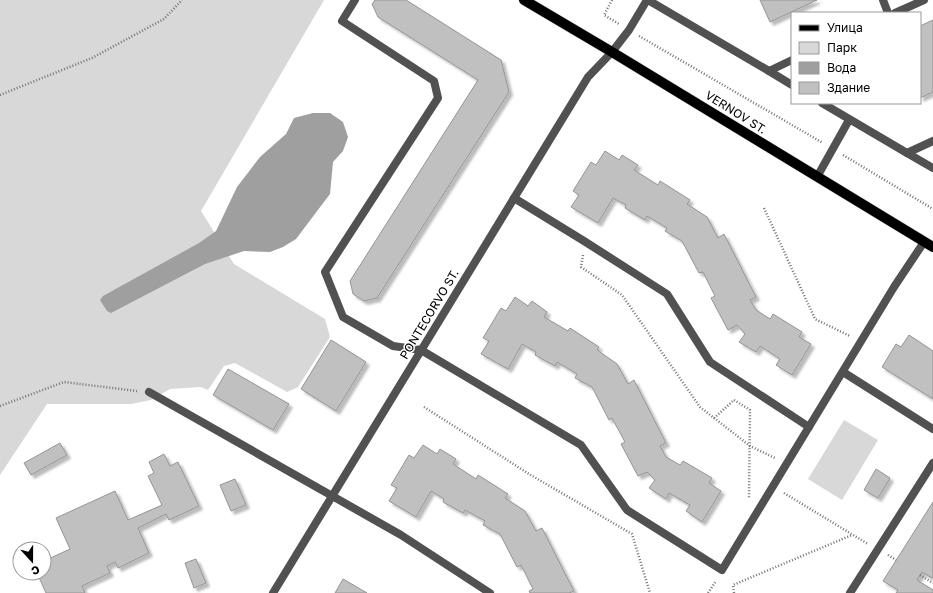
<svg xmlns="http://www.w3.org/2000/svg" width="933" height="593" font-family="'Golos Text',sans-serif">
<defs>
<filter id="shadow"><feDropShadow dx="3.5" dy="3.5" stdDeviation="1" flood-color="#0004"/></filter>
</defs>
<rect width="100%" height="100%" fill="#fff"/>
<!-- green -->
<g fill="#d8d8d8">
<path d="M0,0H324L201,211L234,264L325,319L330,337L298,387L287,392L235,363L224,366L208,390L201,387L170,389L151,400L131,404H47L0,475Z"/>
<path d="M844,420L878,440L842,500L808,479Z"/>
</g>
<!-- water -->
<path fill="#9f9f9f" d="M313,113H330L343,122L348,137L343,151L333,162L330,194L296,239L283,247L270,252L244,251L205,264L111,313L107,311L100,300L103,296L199,243L216,231L237,187L260,157L286,134L294,118Z"/>
<!-- building -->
<g fill="#c0c0c0" stroke="#959595" filter="url(#shadow)">
<path d="M375,0H406L501,60L509,92L377,298L364,301L353,294L350,281L478,80L378,17L372,4Z"/>
<path d="M760,0H817L770,22Z"/>
<path d="M933,20V92L920,98V26Z"/>
<path d="M605,151L619,160L622,155L638,165L634,170L658,185L660,181L690,200L687,204L707,217L718,238L724,234L756,297L750,300L756,310L770,319L773,314L802,332L799,337L811,344L792,375L776,365L780,359L760,346L756,352L739,342L745,334L737,325L728,330L711,298L715,296L703,272L699,273L682,241L665,231L667,228L647,216L645,220L625,208L626,205L613,198L598,223L571,207L579,195L573,191L591,162L596,165Z"/>
<path d="M515,297L528,306L532,301L547,312L544,317L568,331L570,328L599,347L597,350L617,364L628,384L634,380L666,443L660,446L666,457L680,465L683,461L712,478L709,483L721,491L702,522L686,511L690,505L669,493L666,499L649,488L655,480L647,472L638,476L621,444L625,442L612,418L609,420L592,387L575,378L577,374L557,362L555,366L535,355L536,352L522,344L508,369L481,354L489,341L483,338L501,308L506,311Z"/>
<path d="M909,335L933,351V399L882,367L896,344L901,347Z"/>
<path d="M331,340L366,362L336,411L301,389Z"/>
<path d="M228,369L289,404L273,430L213,395Z"/>
<path d="M60,443L67,455L31,475L24,463Z"/>
<path d="M423,445L437,454L440,449L456,459L453,464L476,479L478,475L508,494L505,498L525,511L536,531L542,528L574,591L569,593H530L529,591L533,589L521,565L517,567L500,534L483,525L485,521L465,510L463,513L443,502L444,499L431,491L416,517L389,501L397,488L391,485L409,455L414,458Z"/>
<path d="M164,454L170,466L178,462L199,506L169,520L166,514L138,528L149,553L118,568L115,562L107,566L110,573L82,586L85,593H46L37,573H44V561L70,549L56,518L115,491L128,520L162,505L148,476L154,473L149,462Z"/>
<path d="M876,469L890,478L878,498L864,490Z"/>
<path d="M235,479L246,505L231,511L220,485Z"/>
<path d="M933,502V576L932,578L922,572L917,580L933,590V593H896L898,590L883,581Z"/>
<path d="M196,559L206,583L194,588L185,563Z"/>
<path d="M343,579L367,593H335Z"/>
</g>
<g fill="none" stroke-linecap="round" stroke-linejoin="round">
<defs>
<path id="primary" d="M524,0L612,52L933,247"/>
</defs>
<!-- primary casing -->
<use href="#primary" stroke="#dbdbdb" stroke-width="11"/>
<!-- path -->
<g stroke="#737373" stroke-width="2.5" stroke-dasharray="1 2" stroke-linecap="butt">
<path d="M612,0L604,15L619,24"/>
<path d="M639,36L823,143"/>
<path d="M0,95L92,58L164,19L182,0"/>
<path d="M843,155L933,209"/>
<path d="M764,208L815,319L850,336"/>
<path d="M583,255L581,267L622,295L700,407L750,446L775,458"/>
<path d="M0,406L64,382L137,391"/>
<path d="M424,407L529,474L632,534L650,593"/>
<path d="M714,418L734,400L750,410L749,499"/>
<path d="M784,493L868,544"/>
<path d="M888,555L896,560"/>
<path d="M920,575L933,583"/>
<path d="M708,593L716,581"/>
<path d="M734,593L733,585L852,535"/>
</g>
<!-- lane -->
<g stroke="#515151" stroke-width="8">
<path d="M355,0L342,21L434,81L438,98L325,272L343,317L393,346L421,350L581,445L627,510L722,570L894,287L924,242"/>
<path d="M648,0L769,71L792,60"/>
<path d="M883,0L888,13"/>
<path d="M895,13L924,0"/>
<path d="M612,52L629,30L647,0"/>
<path d="M769,71L792,85"/>
<path d="M822,103L907,153L933,141"/>
<path d="M907,153L933,168"/>
<path d="M817,177L849,120"/>
<path d="M514,198L584,241L667,294L710,362L809,427"/>
<path d="M843,372L933,429"/>
<path d="M149,392L401,535L490,593"/>
<path d="M850,593L933,463"/>
</g>
<!-- street -->
<path stroke="#515151" stroke-width="8" d="M273,593L588,77L612,52"/>
<!-- primary -->
<use href="#primary" stroke="#000" stroke-width="10"/>
</g>
<g text-anchor="middle" dominant-baseline="central" stroke-width="3" stroke-linejoin="round" paint-order="stroke">
<!-- street labels -->
<g font-size="12" fill="#000" stroke="#fff">
<text transform="translate(736 112) rotate(32)">VERNOV ST.</text>
<text transform="translate(429 314) rotate(-59)">PONTECORVO ST.</text>
</g>
</g>
<!-- legend -->
<rect x="791" y="12" width="130" height="92" fill="#ffffff" stroke="#999999"/>
<rect x="799" y="25" width="20" height="6" fill="#000000" stroke="#999999"/>
<text x="827" y="32" font-size="12" fill="#000000">Улица</text>
<rect x="799" y="42" width="20" height="12" fill="#d8d8d8" stroke="#999999"/>
<text x="827" y="52" font-size="12" fill="#000000">Парк</text>
<rect x="799" y="62" width="20" height="12" fill="#9f9f9f" stroke="#999999"/>
<text x="827" y="72" font-size="12" fill="#000000">Вода</text>
<rect x="799" y="82" width="20" height="12" fill="#c0c0c0" stroke="#999999"/>
<text x="827" y="92" font-size="12" fill="#000000">Здание</text>
<!-- north arrow -->
<g transform="translate(32 561) rotate(159)"><circle r="19" fill="#ffffff" stroke="#999999"/>
<path d="M0-3L7 15L0 10L-7 15Z" fill="#000000"/>
<text y="-6" font-size="11" font-weight="bold" text-anchor="middle" fill="#000000">С</text>
</g>
</svg>
